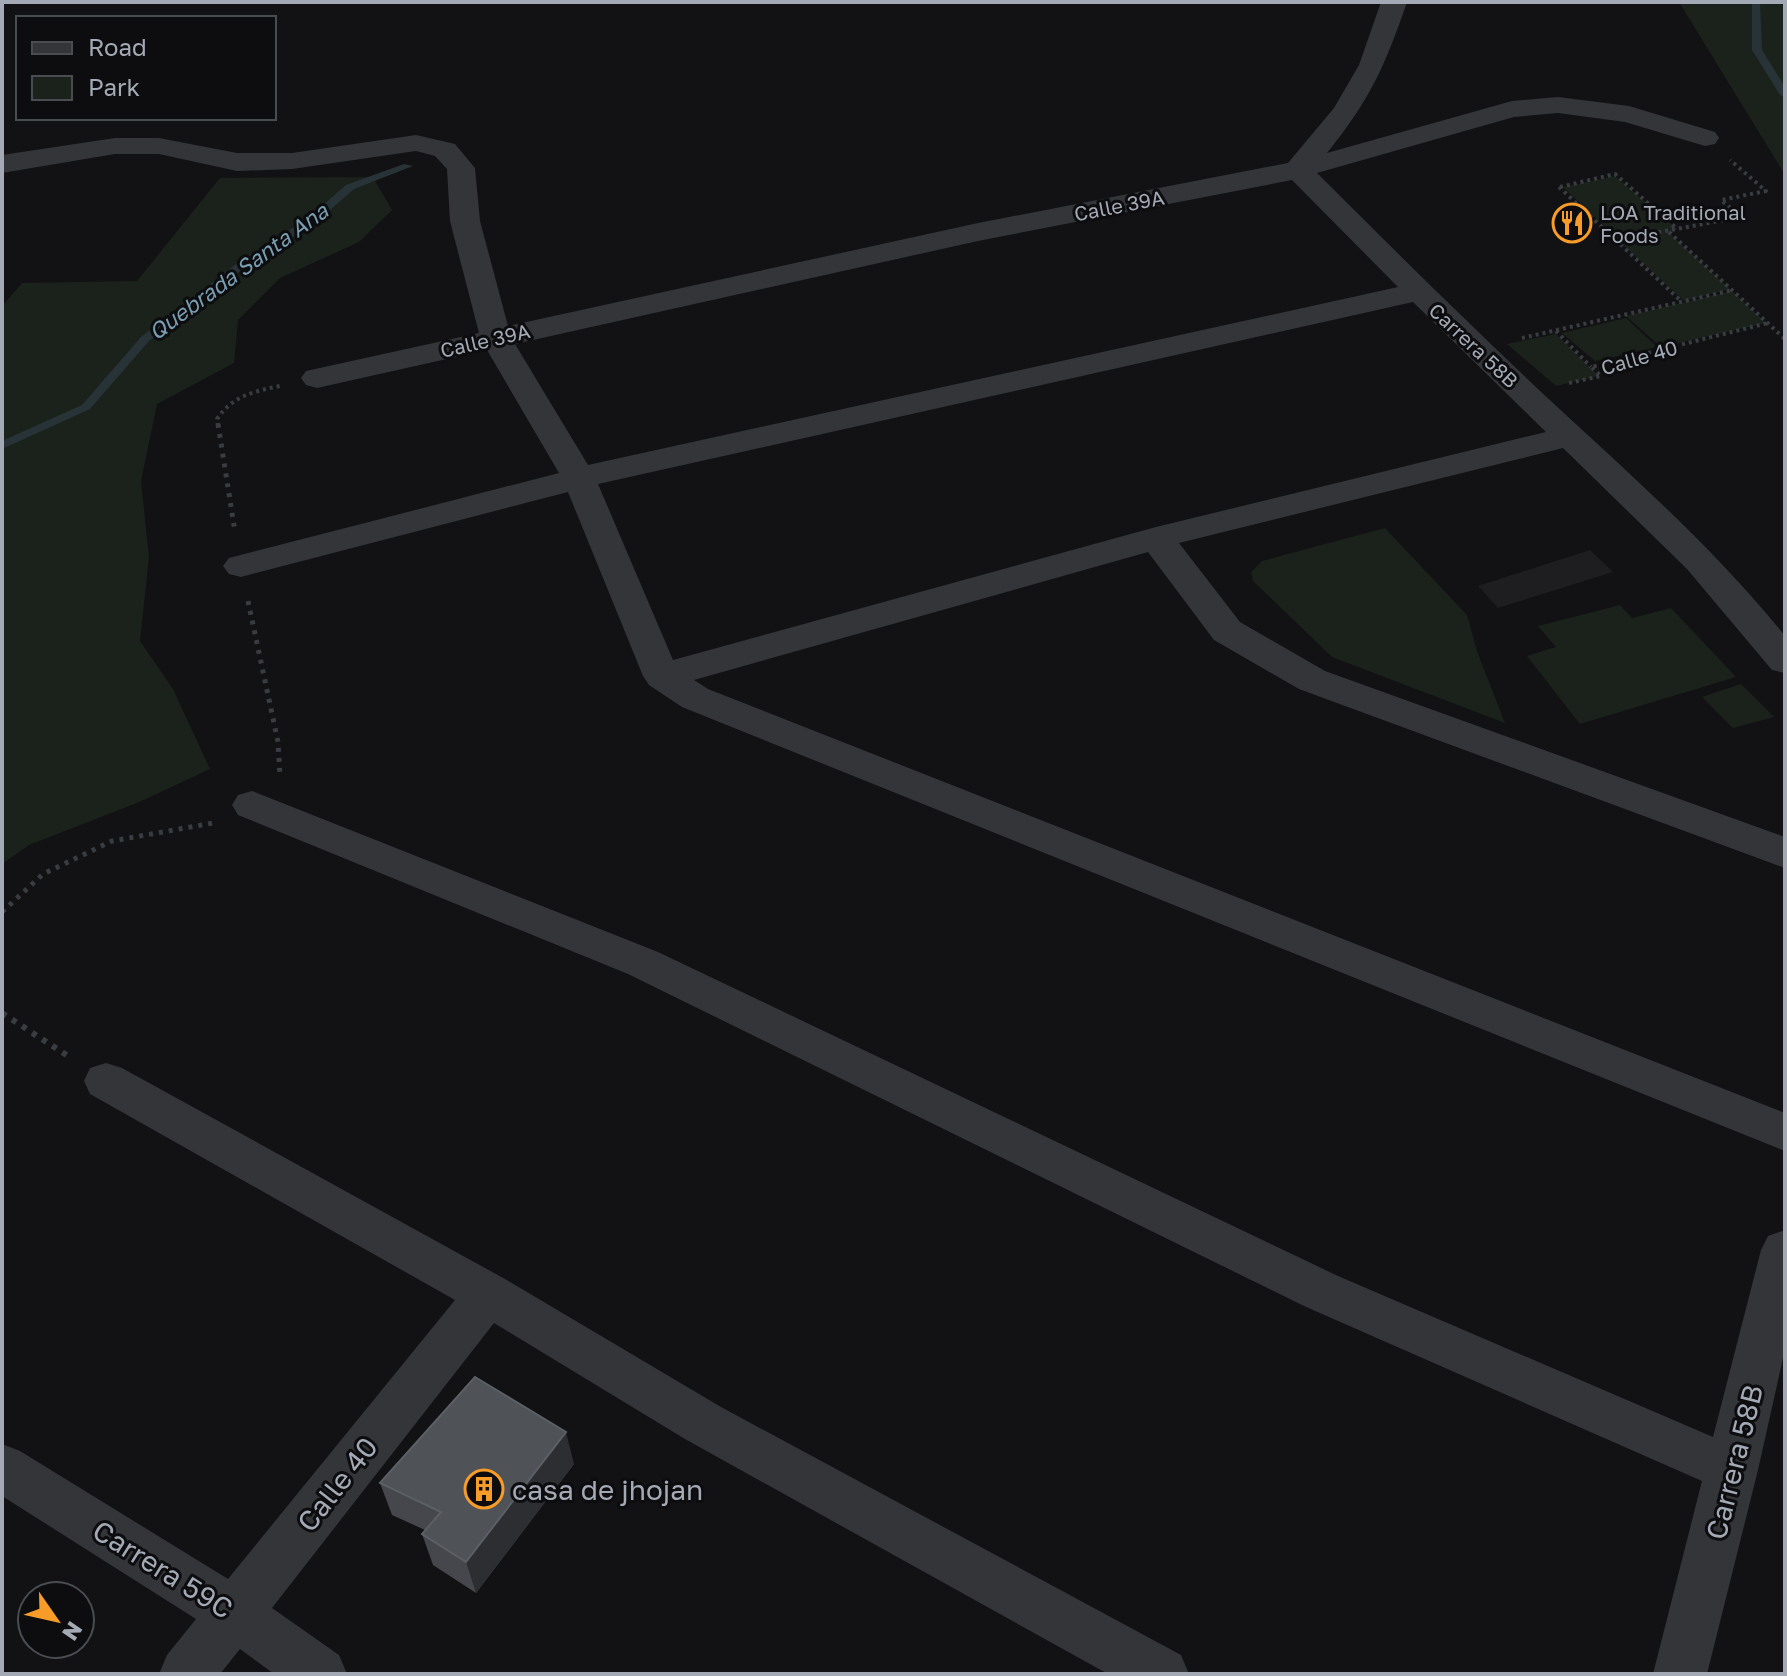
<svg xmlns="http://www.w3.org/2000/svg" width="1787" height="1676" font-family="'Golos Text',sans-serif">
<rect width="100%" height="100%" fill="#121214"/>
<!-- built -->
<path fill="#1e1e21" d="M1590,550L1613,572L1498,608L1478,586Z"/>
<!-- green -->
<g fill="#1a221b">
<path d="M1679,2H1785V175Z"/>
<path d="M1615,176L1677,229L1668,232L1730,289L1684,301L1619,241L1658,233L1618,239L1563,187Z"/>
<path d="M373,177L392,210L359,242L280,278L238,320L234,363L157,404L141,481L149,557L140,641L173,689L210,769L137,803L29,845L2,864V306L22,283L137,281L220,178Z"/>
<path d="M1732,291L1766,323L1661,347L1626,316Z"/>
<path d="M1626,318L1657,347L1595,361L1562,333Z"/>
<path d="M1556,334L1599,376L1556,386L1507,344Z"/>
<path d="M1385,528L1467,615L1477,651L1505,723L1332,657L1253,581L1251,572L1262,561Z"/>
<path d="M1620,605L1632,618L1671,608L1736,677L1580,724L1527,656L1556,647L1538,626Z"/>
<path d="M1741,684L1774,717L1733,728L1702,697Z"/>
</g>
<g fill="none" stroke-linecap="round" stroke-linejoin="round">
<!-- stream -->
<g fill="#283338" fill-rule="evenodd">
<path d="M1752,2H1760L1762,50L1785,87V98L1780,95L1752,50Z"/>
<path d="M404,164L413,166L354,189L315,223L248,265L149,341L90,409L2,449V441L82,405L141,337L240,261L307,219L346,185Z"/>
</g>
<!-- path-far2 -->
<g stroke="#393c40" stroke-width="4" stroke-dasharray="3 4" stroke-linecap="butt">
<path d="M1559,187L1681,301"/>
<path d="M1560,187L1615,174L1676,228"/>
<path d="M1669,232L1785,339"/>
<path d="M1617,240L1741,217L1721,200L1766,191L1730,160"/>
<path d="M1556,331L1591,367"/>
<path d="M1522,338L1733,290"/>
<path d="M1569,383L1601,376L1591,367L1768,323"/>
<path d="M218,426L217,419C232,396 255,391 280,386"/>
</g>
<!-- path-far1 -->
<g stroke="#393c40" stroke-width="5" stroke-dasharray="4 6" stroke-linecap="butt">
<path d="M218,424L235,532"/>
<path d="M248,601L278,742L280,776"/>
<path d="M2,912L43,874L112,841L213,823"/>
</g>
<!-- path -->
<path stroke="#393c40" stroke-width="6" stroke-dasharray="5 7" stroke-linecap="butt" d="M2,1013L71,1058"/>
<!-- street -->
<g fill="#333539" fill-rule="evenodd">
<path d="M1381,2H1407C1385,66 1370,100 1327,153L1512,101L1558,97L1629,106L1715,132L1719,138L1715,144L1705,146L1625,122L1558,113L1514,117L1317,173C1395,251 1473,328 1553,403C1633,477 1716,550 1785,636V673L1772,670L1687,569L1563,448L1179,543L1240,622L1325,671L1785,837V868L1299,689L1214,640L1148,552L694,680L708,689L1785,1113V1151L682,707L649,685L643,676L568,492L241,577L229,574L223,566L229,558L559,473L487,350L317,388L306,385L301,378L306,371L479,333L450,221L447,169L435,156L416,151L292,169L237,171L159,154H115L2,173V155L115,138H159L237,153H292L416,135L455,144L475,168L480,221L508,326L978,223L1288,163L1334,108L1359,65ZM1292,180L1398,287L588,465L515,344L978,241ZM1413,302L1546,432L1156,527L673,660L598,484Z"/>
<path d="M252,791L658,952L1338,1276L1713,1437L1761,1250L1768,1236L1785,1230V1349L1758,1470L1707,1674H1653L1702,1481L1304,1306L628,974L238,815L232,805L238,795Z"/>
<path d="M106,1063L122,1068L505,1279L721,1407L1181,1655L1189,1674H1108L685,1439L494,1323L272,1608L339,1655L347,1674H274L240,1649L220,1674H159L167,1655L196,1619L2,1496V1444L20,1451L228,1579L455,1300L90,1094L84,1081L90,1068Z"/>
</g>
</g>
<!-- wall -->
<path fill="#45474c" d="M574,1464L476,1593L433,1565L422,1534L425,1530L392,1515L380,1483Z"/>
<!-- shaded-wall -->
<path fill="#2c2e31" d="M566,1432L574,1464L476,1593L466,1562Z"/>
<!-- building -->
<path fill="#4f5257" stroke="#5c6066" stroke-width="2" d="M475,1377L566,1432L466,1562L422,1534L441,1512L380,1483Z"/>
<!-- icons -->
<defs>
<symbol id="restaurant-ring" viewBox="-11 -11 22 22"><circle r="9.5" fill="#0d0d0f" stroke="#f79c28" stroke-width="1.5"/><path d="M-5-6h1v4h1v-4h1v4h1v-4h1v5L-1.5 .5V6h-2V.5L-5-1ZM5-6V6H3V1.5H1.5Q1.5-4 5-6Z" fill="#f79c28"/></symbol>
<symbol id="building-ring" viewBox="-11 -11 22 22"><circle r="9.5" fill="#0d0d0f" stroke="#f79c28" stroke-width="1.5"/><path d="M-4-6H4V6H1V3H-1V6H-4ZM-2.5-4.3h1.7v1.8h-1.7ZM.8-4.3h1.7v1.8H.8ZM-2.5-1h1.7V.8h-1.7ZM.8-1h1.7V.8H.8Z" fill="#f79c28"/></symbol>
</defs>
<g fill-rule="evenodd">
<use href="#restaurant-ring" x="1550" y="201" width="44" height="44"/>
<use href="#building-ring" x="462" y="1467" width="44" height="44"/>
</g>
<g text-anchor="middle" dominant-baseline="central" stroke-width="6" stroke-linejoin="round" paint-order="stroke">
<!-- far-street labels -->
<g font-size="20" fill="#a3aab5" stroke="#0d0d0f">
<text transform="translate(1119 205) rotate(-11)">Calle 39A</text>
<text transform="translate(485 340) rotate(-13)">Calle 39A</text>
<text transform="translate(1474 345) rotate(43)">Carrera 58B</text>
<text transform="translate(1639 357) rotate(-16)">Calle 40</text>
</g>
<!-- far-poi labels -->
<g font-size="20" fill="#a3aab5" stroke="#0d0d0f" text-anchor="start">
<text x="1600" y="212">LOA Traditional<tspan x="1600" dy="23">Foods</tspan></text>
</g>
<!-- far-water labels -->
<g font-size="22" font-style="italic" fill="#799db1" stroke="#0d0d0f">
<text transform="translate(238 271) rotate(-36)">Quebrada Santa Ana</text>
</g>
<!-- near-street labels -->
<g font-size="28" fill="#a3aab5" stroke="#0d0d0f">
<text transform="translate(1734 1462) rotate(-76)">Carrera 58B</text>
<text transform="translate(337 1484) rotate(-52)">Calle 40</text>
<text transform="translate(163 1569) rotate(32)">Carrera 59C</text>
</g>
<!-- near-poi labels -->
<g font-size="28" fill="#a3aab5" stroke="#0d0d0f" text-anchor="start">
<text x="512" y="1489">casa de jhojan</text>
</g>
</g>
<!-- border -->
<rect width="1787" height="1676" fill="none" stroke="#a3aab5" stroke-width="8"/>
<!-- legend -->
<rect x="16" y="16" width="260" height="104" fill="#0d0d0f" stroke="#494c51" stroke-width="2"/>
<rect x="32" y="42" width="40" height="12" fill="#333539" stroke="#494c51" stroke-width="2"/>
<text x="88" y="56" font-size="24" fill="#a3aab5">Road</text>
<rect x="32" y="76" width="40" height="24" fill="#1a221b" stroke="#494c51" stroke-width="2"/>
<text x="88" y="96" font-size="24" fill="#a3aab5">Park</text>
<!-- north arrow -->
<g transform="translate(56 1620) rotate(124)"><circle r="38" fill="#0d0d0f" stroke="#494c51" stroke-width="2"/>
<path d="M0-6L14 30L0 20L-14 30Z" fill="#f79c28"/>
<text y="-12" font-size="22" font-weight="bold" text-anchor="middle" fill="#a3aab5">N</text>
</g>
</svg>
